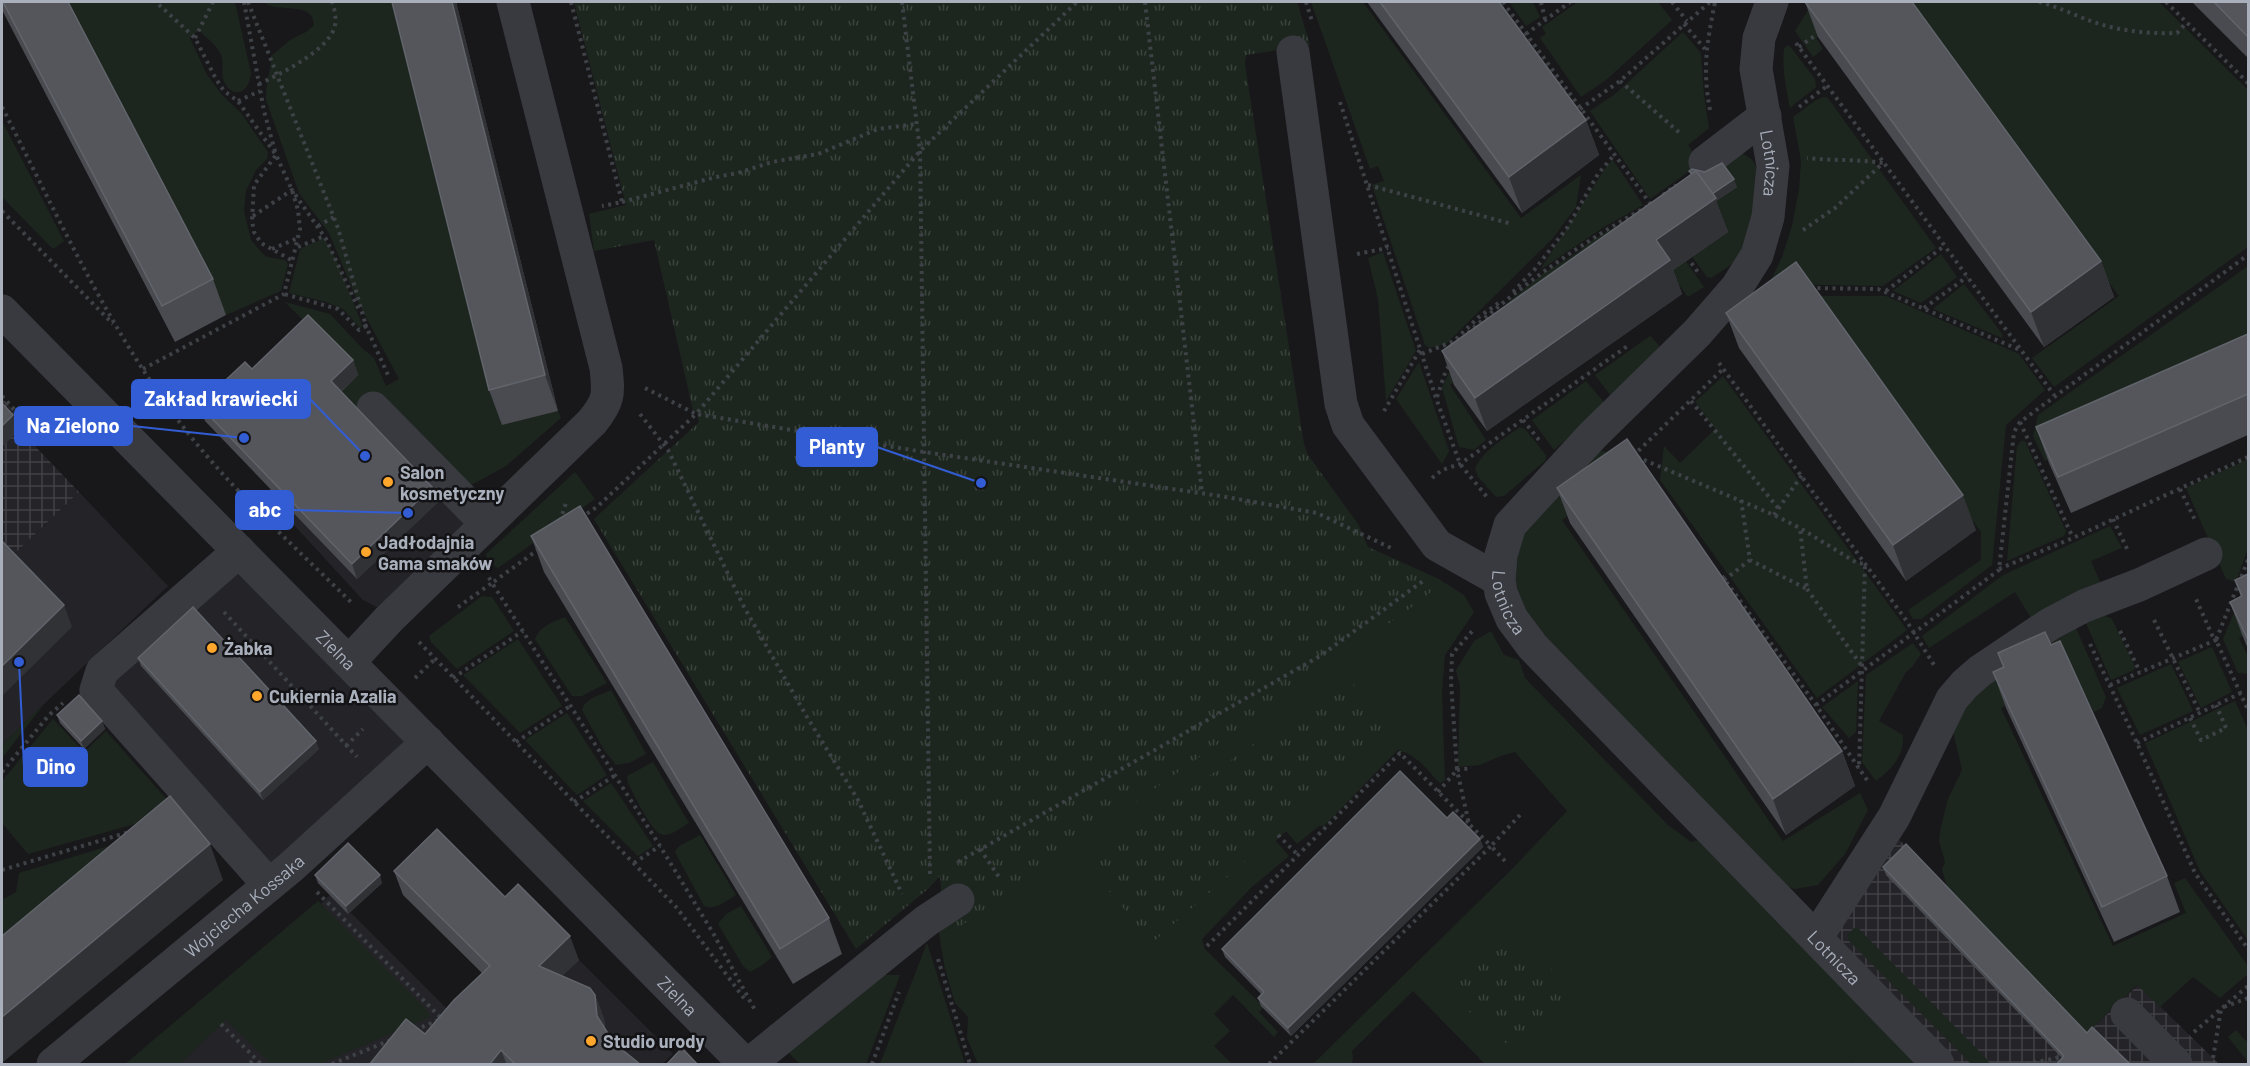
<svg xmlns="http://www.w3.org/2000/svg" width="2250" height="1066" font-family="Barlow,sans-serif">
<defs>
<pattern id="industrial-grid" width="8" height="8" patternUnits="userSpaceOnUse" patternTransform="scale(1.5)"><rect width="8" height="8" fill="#242428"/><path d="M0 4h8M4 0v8" fill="none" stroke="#414145"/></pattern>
<pattern id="park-tufts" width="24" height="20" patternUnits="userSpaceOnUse" patternTransform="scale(1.5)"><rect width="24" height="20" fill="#1d261e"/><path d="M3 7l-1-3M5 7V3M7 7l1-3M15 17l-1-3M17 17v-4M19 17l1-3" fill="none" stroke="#3b433d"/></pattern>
</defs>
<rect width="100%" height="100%" fill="#18181b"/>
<!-- built -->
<g fill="#242428">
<path d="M381,395L491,511L388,613L363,600L271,500Z"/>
<path d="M79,492L168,586L2,744V566Z"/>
<path d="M239,557L422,742L269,879L101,688Z"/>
<path d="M330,895L348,914L351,913L458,1020L550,988L579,960L673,1054L662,1064H161Z"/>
</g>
<!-- industrial -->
<g fill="url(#industrial-grid)">
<path d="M2,398L39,437L32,443L79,492L2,566Z"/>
<path d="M1890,830L2086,1034L2138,985L2219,1064H1949L1822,937Z"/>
</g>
<!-- green -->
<g fill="#1d261e">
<path d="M63,2H235L251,73C249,96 230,99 223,79C221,71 224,62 221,55C217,45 206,38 199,30L190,38L206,73L222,95L241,113L268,152L267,159L256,170L246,191L244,211L251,240L261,252L267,257L285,260L288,264L281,291L226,315Z"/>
<path d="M263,2H396L502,425L558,411L561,418L506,466L468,487L257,473L358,375L285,302L330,314L362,348L374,358L386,386L399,379L357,300L329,233L299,193L266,100C265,85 271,72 271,56L290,40L306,32L314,25C313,0 279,14 263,2Z"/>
<path d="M1311,2H1363L1521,218L1581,175L1576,207L1553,238L1446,344L1429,348L1425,345L1372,185L1384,181L1378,166L1370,169Z"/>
<path d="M1509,2H1533L1540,17L1526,26Z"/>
<path d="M1578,2H1658L1672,20L1606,80L1581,97L1540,38L1546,34L1542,27Z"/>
<path d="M1813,2H1865L1816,38L1823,49L1813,57L1795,31Z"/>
<path d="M1900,2H2159L2248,90V247L2054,387L2032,358L2119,296Z"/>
<path d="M1683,32L1701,53L1704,95L1709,128L1688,145L1701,163L1650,199L1590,111L1615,94Z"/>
<path d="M1789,45L1815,79L1816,87L1790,108C1786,88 1782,69 1784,48Z"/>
<path d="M1824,97L1828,98L1936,248L1883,286L1769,284L1782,257L1792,226L1799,190L1801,161L1793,117L1816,100Z"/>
<path d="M2,121L64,241L53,249L2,197Z"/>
<path d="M1738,152C1746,155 1753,158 1756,166C1760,182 1749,247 1738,258C1731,266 1720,272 1711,278L1707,277L1660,213Z"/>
<path d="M1613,160L1643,205L1604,227L1540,270L1608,164Z"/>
<path d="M1648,208L1704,287L1688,297L1648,243L1450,385L1486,440L1474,450L1459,447L1442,388L1455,359L1469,338L1514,297L1544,273L1578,252L1589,242Z"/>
<path d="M324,238L336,259L361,322L362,327L360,328L343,309L326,302L289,293L300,249Z"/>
<path d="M1383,252L1416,351L1386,401L1378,299L1368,258Z"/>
<path d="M1941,254L1957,277L1921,303L1893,291Z"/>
<path d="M2248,266V371L2045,461L2033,436L2038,415Z"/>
<path d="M1964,284L2003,335L2002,338L1933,309Z"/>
<path d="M1812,296H1886L2019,354L2045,390L2006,425L1992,565L1921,619H1913L1908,610L1981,560V532Z"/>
<path d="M1650,336L1658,344L1660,349L1611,396L1595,375Z"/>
<path d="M1419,362L1449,451L1442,464L1396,399Z"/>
<path d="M1723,376L1907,630L1817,698L1660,480L1664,446L1680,463L1715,429L1695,402Z"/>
<path d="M1586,381L1603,401V407L1554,450L1532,420Z"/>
<path d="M1520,427L1525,429L1546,455V460L1504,496L1496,497L1478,477L1475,468C1484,450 1503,439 1520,427Z"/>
<path d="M2021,441H2025L2066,531L2064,536L2007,561L2017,446Z"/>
<path d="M1602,451L1607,452L1618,463L1624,477L1562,520L1783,841L1860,793L1868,810L1845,854L1818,885L1795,889L1784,885L1522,613L1513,576L1524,529L1593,455Z"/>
<path d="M2248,459V548L2236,582L2226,579L2186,488Z"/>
<path d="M575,472L595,499L498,568L487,562L486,554Z"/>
<path d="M2110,526L2122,548L2091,561L2102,586L2035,624L2015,592L1929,648L1922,636L2003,575Z"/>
<path d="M1437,578L1464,595L1474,612L1445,655L1442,692L1445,780L1441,783C1435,780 1432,774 1427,769C1420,761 1409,753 1398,750L1324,826H1319L1297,844L1286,831L1276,841L1289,856L1251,888L1202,939L1205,949L1264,1007L1259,1012L1278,1032L1274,1037L1233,995L1214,1014L1230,1031L1214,1046L1232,1064H978L967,1038L968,1017L955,1003L945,969L939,933L947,913Z"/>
<path d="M2242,593L2248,633L2239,638L2248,657V674L2238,673L2223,639Z"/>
<path d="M482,596L492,597L514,631L457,669L431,642L429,636Z"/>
<path d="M2102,615L2111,618L2114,623L2135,667L2134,670L2111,680L2085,621Z"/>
<path d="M565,617L607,683L582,696H572L535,639C540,626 553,622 565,617Z"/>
<path d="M2076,628L2106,697L2102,708L2094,712L2074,673L2001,708L2113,946L2186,913L2174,883L2185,878L2248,966V974L2220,998L2193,977L2160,1007L2137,985L2086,1034L1948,890L1942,870L1945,862L1939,841L1940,831L1948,799L1962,770L1952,727L1980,686Z"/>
<path d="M1491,631L1504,655L1519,660L1525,678L1668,825L1691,842L1703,839L1922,1064H1850L1856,1057L1849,1064H1485L1413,991L1352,1051L1353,1059L1351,1064H1313L1511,870L1567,811L1515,752L1501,756L1480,765L1458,767L1460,686L1456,670L1474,641Z"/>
<path d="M518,639L562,706L520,733L463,675Z"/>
<path d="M1913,643L1921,654L1912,667L1906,672L1879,721L1903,735C1904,756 1892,769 1876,781L1862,762L1866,675Z"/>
<path d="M2212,647L2232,692L2201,708L2178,662Z"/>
<path d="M2171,664L2193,711L2140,735L2117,688Z"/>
<path d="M1858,681L1856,732L1849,738L1822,707Z"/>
<path d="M611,690L646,754L629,763L616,765L604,750L582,710C585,698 601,695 611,690Z"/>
<path d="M2235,701L2248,730V940L2200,871L2145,743Z"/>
<path d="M45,703L2,758V744Z"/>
<path d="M567,713L607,775L577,795L525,740Z"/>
<path d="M53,719L84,752L106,731L178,812L28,854L2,823V781Z"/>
<path d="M653,762L689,823C682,827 671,836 663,835C652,834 634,794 628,783L627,776Z"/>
<path d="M611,783L653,846L638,856L583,801Z"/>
<path d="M176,826L2,973V900L16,892L19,873Z"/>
<path d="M700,835L736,895C726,901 715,911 704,906L675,852L679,846Z"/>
<path d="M318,901L427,1010L430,1017L320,1064H271L226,1020L180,1064H125Z"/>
<path d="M741,906L772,957L761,966L750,972L743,966L718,924L726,914Z"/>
<path d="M1854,928H1858L1985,1057L1990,1064H1971L1848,940L1847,935Z"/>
<path d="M927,943L965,1064H880Z"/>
<path d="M876,975H900L866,1064H800L784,1048Z"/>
<path d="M2236,1030L2246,1041L2248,1040V1062L2228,1037Z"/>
</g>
<!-- park -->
<g fill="url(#park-tufts)">
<path d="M574,2H1297L1310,45L1246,55L1245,64L1304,444L1308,455L1358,524L1368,547L1441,580L1426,597L945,937L940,876L929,888L856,949L594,519L699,422L696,411L693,410L654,240L594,251L589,214L626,205Z"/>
<path d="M1346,677L1398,727L1152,943L1087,864Z"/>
<path d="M1498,939L1508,941L1526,959L1542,960L1573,991L1511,1049L1490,1025L1481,1024L1453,994L1463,971Z"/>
</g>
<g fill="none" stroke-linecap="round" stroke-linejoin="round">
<!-- path -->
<g stroke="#3e4247" stroke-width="4" stroke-dasharray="3 4.5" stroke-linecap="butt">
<path d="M244,2L264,111L276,155L254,185L252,221L254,232L261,243L293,261"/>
<path d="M248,2L338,228L366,326L359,330L338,309L284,294"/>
<path d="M571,2L622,202L602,206"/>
<path d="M902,2L920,151L930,876"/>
<path d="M1145,2L1202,493"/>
<path d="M1306,2L1312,21"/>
<path d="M1503,2L1652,206"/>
<path d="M1541,2L1545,19"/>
<path d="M1672,2L1687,21"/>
<path d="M2039,2C2056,6 2072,14 2088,20C2117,31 2147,34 2177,33L2187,22"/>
<path d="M2166,2L2248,83"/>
<path d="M1684,24L1705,49"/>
<path d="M1526,34L1570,2"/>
<path d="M195,38L213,2"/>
<path d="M1796,43L2054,395"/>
<path d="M1799,47L1820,32"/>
<path d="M1620,81L1681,134"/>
<path d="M259,84C280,74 325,52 334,29C337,20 335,10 332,2"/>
<path d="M238,101L260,91"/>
<path d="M1340,102L1436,398L1460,464L1487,497"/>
<path d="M2,107C54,208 101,313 167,405C219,479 289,541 353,604"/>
<path d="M1799,107L1827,86"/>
<path d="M1580,109L1620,81L1710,2"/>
<path d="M1710,110C1702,68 1707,43 1715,2"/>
<path d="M1368,185L1512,224"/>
<path d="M1663,195L1676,185"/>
<path d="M622,202L716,177L738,173L772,162L818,154L878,129L916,124"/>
<path d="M2,211L113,324"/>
<path d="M253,216L292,190L326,239L360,312"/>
<path d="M318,226L334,217"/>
<path d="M1803,230L1835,208L1883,163C1858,159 1833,161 1807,158"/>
<path d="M298,247L324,236"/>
<path d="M272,249L298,238"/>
<path d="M1357,254L1388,248"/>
<path d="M1687,257L1700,275"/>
<path d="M1810,288L1878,289L2020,350"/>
<path d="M1886,291L1944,246"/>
<path d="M1513,292L1535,269L1567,228L1598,174L1614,155"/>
<path d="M1924,308L1967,277"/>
<path d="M365,324L388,375"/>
<path d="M1468,333C1523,283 1583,242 1648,206"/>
<path d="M1422,354L1454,341L1479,317L1500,302"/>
<path d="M1719,363L1906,620L1934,665"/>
<path d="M143,369L284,294L300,229L298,210L292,190L276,155L238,101L224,91L216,79L195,38L156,2"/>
<path d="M645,388L696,414L920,151L1077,2"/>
<path d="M2,396L39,437L52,440L75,437"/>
<path d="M1437,397L1446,370L1451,363"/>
<path d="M1691,401L1778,508"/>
<path d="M1384,411L1421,348"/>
<path d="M640,414L668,450L744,607L807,717L858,800L902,894"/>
<path d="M1523,420L1539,440"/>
<path d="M2020,422L2073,538"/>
<path d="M1633,456L1723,369"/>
<path d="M1637,457L1774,515L1800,528L1857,563L1865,564L1859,769"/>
<path d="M1432,478L1442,470L1460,464L1629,345"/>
<path d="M2180,489L2195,520"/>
<path d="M1741,500L1750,560L1807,589L1800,528"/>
<path d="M254,506L275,488"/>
<path d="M1774,515L1802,475"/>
<path d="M581,518L598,506L696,414L924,452L1220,496L1317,513L1391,548"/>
<path d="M2113,519L2128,551"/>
<path d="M560,521L567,500"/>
<path d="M539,549L492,583L660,846L713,933L756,1012"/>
<path d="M2248,560L2216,640L2248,710"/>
<path d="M1999,569L2073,538L2248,457"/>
<path d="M1722,576L1816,705L1869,783"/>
<path d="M1724,580L1750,560"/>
<path d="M1807,589L1861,665"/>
<path d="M458,607L492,583L487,574"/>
<path d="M224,612L357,757"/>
<path d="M2154,620L2200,713"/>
<path d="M2120,631L2140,672"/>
<path d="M419,642L677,908L746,1001"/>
<path d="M2090,644L2137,743L2195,873L2248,949"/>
<path d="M415,678L435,659"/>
<path d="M453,678L523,631"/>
<path d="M2110,685L2216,640L2212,635L2196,599"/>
<path d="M1816,705L1999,570L2014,432L2020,422L2248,255"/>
<path d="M2190,718L2201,740L2226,728L2216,705"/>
<path d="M516,742L570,706"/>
<path d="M2137,743L2241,693"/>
<path d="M346,746L363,729"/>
<path d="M2,772L49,715L63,703"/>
<path d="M1438,792L1457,770L1451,682L1452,654L1475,628"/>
<path d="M574,802L614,776"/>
<path d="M1278,835L1298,855"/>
<path d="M980,849L999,877"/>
<path d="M1505,861L1491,846L1520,815"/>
<path d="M958,862L1320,656L1423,581"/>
<path d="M634,863L660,846"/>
<path d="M2,870L129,832"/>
<path d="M317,892L443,1020"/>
<path d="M1207,946L1400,753L1469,823"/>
<path d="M938,959L970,1064"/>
<path d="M2224,1007L2248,998"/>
<path d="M221,1024L261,1064"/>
<path d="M415,1030L441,1019"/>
<path d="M2194,1032L2248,986"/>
<path d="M2213,1058L2221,1009"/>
<path d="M250,1063L255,1058"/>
<path d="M332,1064L391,1040"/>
<path d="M872,1064L899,992"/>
<path d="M1269,1064L1491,846L1469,824L1457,770L1472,768"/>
<path d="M2026,1064C2038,1061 2056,1060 2065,1054"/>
</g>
<!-- minor -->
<g stroke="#393a40" stroke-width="33">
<path id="s1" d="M1772,2L1759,38L1756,69L1773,166L1768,217L1757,255L1737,287L1697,333L1593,435L1510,525L1501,555L1499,580L1501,593L1512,619L1533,647L1938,1064"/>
<path d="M1293,52L1341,404L1348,425L1437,545L1499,580"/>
<path d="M1705,162L1765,116"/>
<path id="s2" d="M2,311L745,1064"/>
<path d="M373,408L487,524"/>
<path d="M239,551L102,671L96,690L269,885"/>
<path d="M349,662L389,619L592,422C609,401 609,395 606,368L513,2"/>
<path d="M1816,938L1894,817L1952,699L1965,684L1980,671L2050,624L2084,606L2139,585L2206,554"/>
<path d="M2127,1014L2176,1064"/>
<path id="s3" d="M53,1064L291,867L428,742"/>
<path d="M749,1064L926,921L958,900"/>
</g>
</g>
<!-- wall -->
<g fill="#494b50">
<path d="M2,2H68L213,279L226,315L175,342L2,10Z"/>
<path d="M392,2H456L558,411L502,425L489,390Z"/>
<path d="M1367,2H1499L1586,120L1599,155L1522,213Z"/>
<path d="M1805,2L2101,261L2114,297L2044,347L1818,37Z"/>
<path d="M2192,2H2248V58Z"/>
<path d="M1689,171L1737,187L1716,201L1728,232L1673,270L1682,294L1487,431L1454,385L1442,351L1691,175Z"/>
<path d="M1726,313L1976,530L1906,581L1739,348Z"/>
<path d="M2248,334V435L2071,513L2049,463L2036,427Z"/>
<path d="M353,360L358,375L341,392L438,502L357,579L205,421L199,405Z"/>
<path d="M1557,488L1842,751L1855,786L1786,835L1570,523Z"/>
<path d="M531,536L829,918L842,954L793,984L544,572Z"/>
<path d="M2248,574V649L2243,637L2230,602L2241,597L2235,580Z"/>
<path d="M1998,653L2167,876L2180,912L2114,942L2006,708L1993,672L2003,668Z"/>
<path d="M138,658L319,749L263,800L141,666Z"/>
<path d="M57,715L102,721L105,729L84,749L60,723Z"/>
<path d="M1447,818L1480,839L1483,847L1291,1036L1261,1006L1258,998L1261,994L1225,957L1222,949Z"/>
<path d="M1883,867L2087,1033L2062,1058L1886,875Z"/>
<path d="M394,871L505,897L579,960L562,976L595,995L604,1019L605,1028L614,1043L641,1065H369L425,1034L482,973L403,895Z"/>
<path d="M315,875L382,883L348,914L318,883Z"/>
</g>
<!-- shaded-wall -->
<g fill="#313236">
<path d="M452,2H456L558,411L545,375Z"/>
<path d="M1586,120L1599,155L1522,213L1509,177Z"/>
<path d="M1734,179L1737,187L1716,201L1728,232L1673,270L1682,294L1487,431L1475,398L1656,240L1708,197Z"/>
<path d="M2101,261L2114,297L2044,347L2031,312Z"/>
<path d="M353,360L358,375L336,396L331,381Z"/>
<path d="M13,415L19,430L2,447V426Z"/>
<path d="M432,487L438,502L357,579L352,564Z"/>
<path d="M1963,495L1976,530L1906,581L1893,545Z"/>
<path d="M64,605L72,627L2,696V666Z"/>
<path d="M102,721L105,729L84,749L81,741Z"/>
<path d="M316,741L319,749L263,800L260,792Z"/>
<path d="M1842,751L1855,786L1786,835L1773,799Z"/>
<path d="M1480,839L1483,847L1291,1036L1288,1028Z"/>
<path d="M210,844L223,880L2,1063V1017Z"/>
<path d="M380,875L382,883L348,914L346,906Z"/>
<path d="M570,936L579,960L548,990L539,966Z"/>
<path d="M595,995L604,1019L606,1040L597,1016Z"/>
<path d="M501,1050L507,1065H489Z"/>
</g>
<!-- building -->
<g fill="#54565c" stroke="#61646b" stroke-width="1.5">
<path d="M3,2H68L213,279L162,306Z"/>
<path d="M392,2H452L545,375L489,390Z"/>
<path d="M1380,2H1499L1586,120L1509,177Z"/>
<path d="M1805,2H1912L2101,261L2031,312Z"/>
<path d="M2214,2H2248V37Z"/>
<path d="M1722,163L1734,179L1712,194L1696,171L1692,174L1689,171L1692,169L1705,172Z"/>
<path d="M1696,171L1716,198L1656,240L1670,260L1475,398L1442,351Z"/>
<path d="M1796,262L1963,495L1893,545L1726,313Z"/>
<path d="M308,315L353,360L331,381L432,487L352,564L199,405L245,362L252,369Z"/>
<path d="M2248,334V394L2058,477L2036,427Z"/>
<path d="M2,403L13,415L2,426Z"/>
<path d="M1627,439L1842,751L1773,799L1557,488Z"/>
<path d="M580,506L829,918L780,949L531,536Z"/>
<path d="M2,541L64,605L2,666Z"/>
<path d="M2248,574V640L2230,602L2242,596L2235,580Z"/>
<path d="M193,607L316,741L260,792L138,658Z"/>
<path d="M2045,632L2051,645L2060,641L2167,876L2102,907L1993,672L2004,667L1998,653Z"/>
<path d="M79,695L102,721L81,741L57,715Z"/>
<path d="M1400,771L1447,818L1453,812L1480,839L1288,1028L1258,998L1264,992L1222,949Z"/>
<path d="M170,796L210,844L2,1017V936Z"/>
<path d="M437,829L505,897L518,884L570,936L539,966L590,988L595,995L597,1016L614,1043L641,1065H516L501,1050L489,1065H369L406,1019L425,1034L454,1000L490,966L394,871Z"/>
<path d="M348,843L380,875L346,906L315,875Z"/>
<path d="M1906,844L2087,1033L2092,1027L2131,1065H2056L2064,1056L1883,867Z"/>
<path d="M682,1048L698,1065H666Z"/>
</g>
<!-- markers -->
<g fill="#ffa72c" stroke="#131316" stroke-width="2">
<circle cx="388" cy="482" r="6"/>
<circle cx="366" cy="552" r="6"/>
<circle cx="212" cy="648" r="6"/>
<circle cx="257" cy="696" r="6"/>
<circle cx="591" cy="1041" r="6"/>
</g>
<g text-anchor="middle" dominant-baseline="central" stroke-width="5" stroke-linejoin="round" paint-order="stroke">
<!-- street labels -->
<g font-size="18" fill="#a9b0bc" stroke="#131316">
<text stroke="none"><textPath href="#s1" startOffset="165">Lotnicza</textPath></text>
<text stroke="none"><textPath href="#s1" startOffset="706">Lotnicza</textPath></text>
<text stroke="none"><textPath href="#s2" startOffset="476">Zielna</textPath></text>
<text stroke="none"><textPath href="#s3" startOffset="248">Wojciecha Kossaka</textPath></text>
<text stroke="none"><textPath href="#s1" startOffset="1191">Lotnicza</textPath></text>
<text stroke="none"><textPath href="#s2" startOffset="962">Zielna</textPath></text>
</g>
<!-- poi labels -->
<g font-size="18" font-weight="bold" fill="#a9b0bc" stroke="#131316" text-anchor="start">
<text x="400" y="472">Salon<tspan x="400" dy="21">kosmetyczny</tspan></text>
<text x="378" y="542">Jadłodajnia<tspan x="378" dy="21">Gama smaków</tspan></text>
<text x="224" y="648">Żabka</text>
<text x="269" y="696">Cukiernia Azalia</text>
<text x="603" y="1041">Studio urody</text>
</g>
</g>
<!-- callouts -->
<path fill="none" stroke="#325dd4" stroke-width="2" d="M365 456L310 399M244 438L132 426M981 483L877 447M408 513L293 510M19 662L24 767"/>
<g fill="#325dd4" stroke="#131316" stroke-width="2">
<circle cx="365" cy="456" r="6"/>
<circle cx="244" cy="438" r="6"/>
<circle cx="981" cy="483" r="6"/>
<circle cx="408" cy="513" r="6"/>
<circle cx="19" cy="662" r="6"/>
</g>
<g fill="#325dd4" stroke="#325dd4" stroke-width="2">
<rect x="132" y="380" width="178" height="38" rx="6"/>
<rect x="15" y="407" width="117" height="38" rx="6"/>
<rect x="797" y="428" width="80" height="38" rx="6"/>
<rect x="236" y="491" width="57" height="38" rx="6"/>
<rect x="24" y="748" width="63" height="38" rx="6"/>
</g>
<g font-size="20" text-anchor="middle" font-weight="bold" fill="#fff">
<text x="221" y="406">Zakład krawiecki</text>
<text x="73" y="433">Na Zielono</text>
<text x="837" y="454">Planty</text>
<text x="265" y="517">abc</text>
<text x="56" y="774">Dino</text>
</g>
<!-- border -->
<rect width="2250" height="1066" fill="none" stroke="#a9b0bc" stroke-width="6"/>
</svg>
